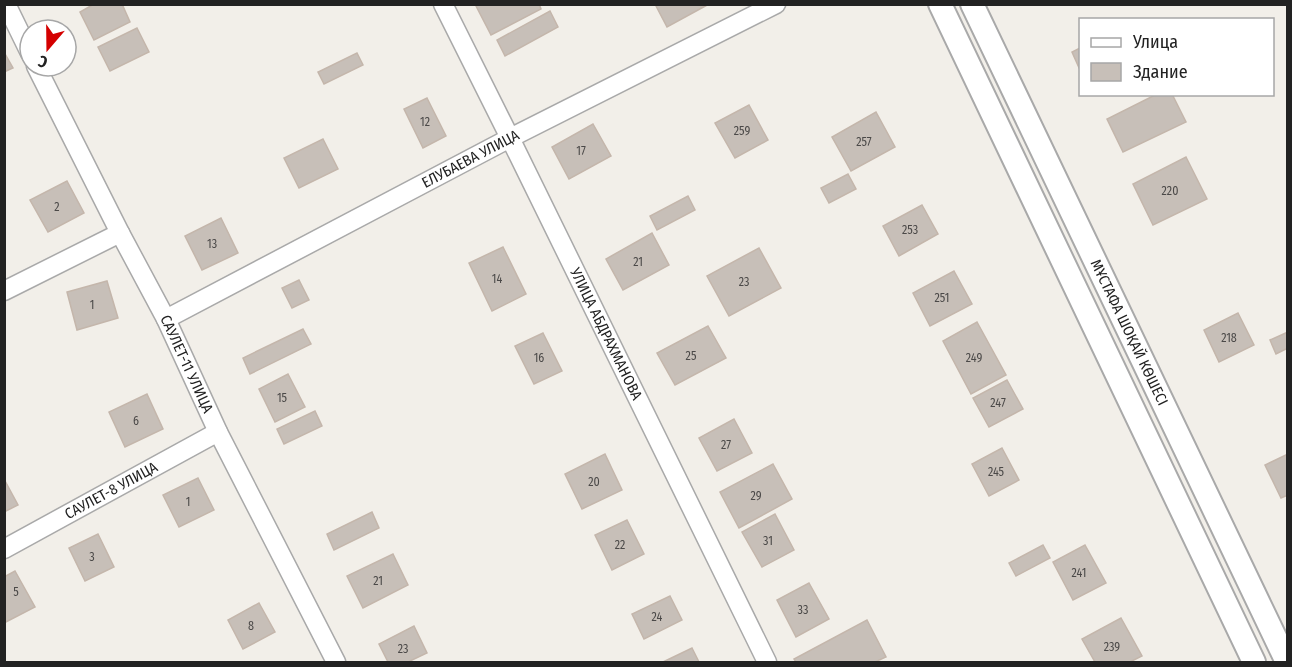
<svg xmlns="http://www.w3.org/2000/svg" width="1292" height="667" font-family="'Fira Sans Condensed',sans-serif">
<rect width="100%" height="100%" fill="#f2efe9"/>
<!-- building -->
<g fill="#c7bfb8" stroke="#c4b6ab" stroke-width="1.5">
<path d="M94,4H122L130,22L94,40L80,12Z"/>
<path d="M475,4H539L541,9L491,35Z"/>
<path d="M655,4H709L667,27Z"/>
<path d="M550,11L558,27L505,56L497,40Z"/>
<path d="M137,28L149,52L110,71L98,47Z"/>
<path d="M1080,48V70L1072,52Z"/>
<path d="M4,52L13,68L4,72Z"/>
<path d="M357,53L363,65L324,84L318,72Z"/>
<path d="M1157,94H1172L1186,122L1123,152L1107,119Z"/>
<path d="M427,98L446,136L423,148L404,109Z"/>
<path d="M749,105L768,140L735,158L715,123Z"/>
<path d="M876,112L895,147L851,171L832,137Z"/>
<path d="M593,124L611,156L569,179L552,147Z"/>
<path d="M323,139L338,169L299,188L284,158Z"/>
<path d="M1186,157L1207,199L1153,225L1133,184Z"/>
<path d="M848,174L856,189L829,203L821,188Z"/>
<path d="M67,181L84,213L48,232L30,200Z"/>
<path d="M688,196L695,210L657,230L650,216Z"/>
<path d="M922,205L938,234L899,256L883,226Z"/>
<path d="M221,218L238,253L202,270L185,236Z"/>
<path d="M652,233L669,265L623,290L606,259Z"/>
<path d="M503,247L526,294L492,311L469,263Z"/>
<path d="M759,248L781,288L729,316L707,276Z"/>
<path d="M954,271L972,304L930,326L913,293Z"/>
<path d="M299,280L309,300L292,308L282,288Z"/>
<path d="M107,281L118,318L77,330L67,292Z"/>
<path d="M1238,313L1254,345L1219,362L1204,330Z"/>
<path d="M977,322L1006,375L971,394L943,341Z"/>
<path d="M708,326L726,358L675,385L657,353Z"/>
<path d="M303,329L311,344L250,374L243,358Z"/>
<path d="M1288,332V348L1276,354L1270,340Z"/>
<path d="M543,333L562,371L534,384L515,346Z"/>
<path d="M288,374L305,407L275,422L259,389Z"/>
<path d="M1007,380L1023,409L989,427L973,398Z"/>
<path d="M147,394L163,429L125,447L109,412Z"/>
<path d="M315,411L322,426L284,444L277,429Z"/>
<path d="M734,419L752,453L717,471L699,438Z"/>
<path d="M1002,448L1019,480L989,496L972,464Z"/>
<path d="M605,454L622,490L582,509L565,474Z"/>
<path d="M1288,454V495L1281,498L1265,465Z"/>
<path d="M773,464L792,499L739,528L720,492Z"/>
<path d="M198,478L214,510L179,527L163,495Z"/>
<path d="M4,479L18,505L4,512Z"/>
<path d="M372,512L379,528L334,550L327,534Z"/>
<path d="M775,514L794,550L762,567L742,532Z"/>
<path d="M627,520L644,554L612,570L595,535Z"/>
<path d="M98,534L114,567L85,581L69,548Z"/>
<path d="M1043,545L1050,558L1016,576L1009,563Z"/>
<path d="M1085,545L1106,583L1073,600L1053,562Z"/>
<path d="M393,554L408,585L363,608L347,576Z"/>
<path d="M15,571L35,607L4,623V577Z"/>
<path d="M809,583L829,619L796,637L777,600Z"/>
<path d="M670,596L682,620L644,639L632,614Z"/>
<path d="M259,603L275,632L243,649L228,620Z"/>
<path d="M1121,618L1142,656L1130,662H1095L1082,639Z"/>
<path d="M867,620L886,657L875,662H796L794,659Z"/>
<path d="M414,626L427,653L408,662H388L379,644Z"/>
<path d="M692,648L699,662H663Z"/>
</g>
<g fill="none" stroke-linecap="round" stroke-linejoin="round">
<defs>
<g id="minor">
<path d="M6,4L30,53"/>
<path id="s1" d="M443,4L510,138L767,662"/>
<path id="s2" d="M36,66L120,233L166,319L218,432L336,662"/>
<path d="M4,291L120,233"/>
<path id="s3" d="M166,319L510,138L776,4"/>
<path id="s4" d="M4,549L218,432"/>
</g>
<g id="tertiary">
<path d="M940,4L1254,662"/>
<path id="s5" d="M972,4L1287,662"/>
</g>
</defs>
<!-- minor casing -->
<use href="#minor" stroke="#a9a9a9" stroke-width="21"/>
<!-- tertiary casing -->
<use href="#tertiary" stroke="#a9a9a9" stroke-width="26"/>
<!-- minor -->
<use href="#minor" stroke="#fff" stroke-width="18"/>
<!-- tertiary -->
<use href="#tertiary" stroke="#fff" stroke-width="22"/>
</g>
<g text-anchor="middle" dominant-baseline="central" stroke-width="6" stroke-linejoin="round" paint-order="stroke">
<!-- number labels -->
<g font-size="12" fill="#4b4948">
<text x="425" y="122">12</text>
<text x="742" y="131">259</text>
<text x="864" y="142">257</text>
<text x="581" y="151">17</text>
<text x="1170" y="191">220</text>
<text x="57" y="207">2</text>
<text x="910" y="230">253</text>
<text x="212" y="244">13</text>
<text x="638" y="262">21</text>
<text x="497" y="279">14</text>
<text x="744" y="282">23</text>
<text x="942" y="298">251</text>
<text x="92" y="305">1</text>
<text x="1229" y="338">218</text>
<text x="691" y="356">25</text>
<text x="539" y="358">16</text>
<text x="974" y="358">249</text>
<text x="282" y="398">15</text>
<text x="998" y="403">247</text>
<text x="136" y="421">6</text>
<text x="726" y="445">27</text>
<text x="996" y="472">245</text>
<text x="594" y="482">20</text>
<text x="756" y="496">29</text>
<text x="188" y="502">1</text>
<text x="768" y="541">31</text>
<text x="620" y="545">22</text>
<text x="92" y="557">3</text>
<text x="1079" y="573">241</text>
<text x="378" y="581">21</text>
<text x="16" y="592">5</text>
<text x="803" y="610">33</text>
<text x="657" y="617">24</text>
<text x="251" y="626">8</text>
<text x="1112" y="647">239</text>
<text x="403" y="649">23</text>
</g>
<!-- street labels -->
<g font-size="15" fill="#222" stroke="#fff">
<text stroke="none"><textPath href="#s3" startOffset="344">ЕЛУБАЕВА УЛИЦА</textPath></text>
<text stroke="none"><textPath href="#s1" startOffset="368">УЛИЦА АБДРАХМАНОВА</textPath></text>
<text stroke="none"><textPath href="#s5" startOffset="364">МҰСТАФА ШОҚАЙ КӨШЕСІ</textPath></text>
<text stroke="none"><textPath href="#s2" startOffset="334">САУЛЕТ-11 УЛИЦА</textPath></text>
<text stroke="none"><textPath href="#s4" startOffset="122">САУЛЕТ-8 УЛИЦА</textPath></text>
</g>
</g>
<!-- border -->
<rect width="1292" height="667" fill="none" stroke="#222222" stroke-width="12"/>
<!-- legend -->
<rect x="1079" y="18" width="195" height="78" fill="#ffffff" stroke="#a7a7a7" stroke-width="1.5"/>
<rect x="1091" y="38" width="30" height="9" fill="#ffffff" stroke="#a7a7a7" stroke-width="1.5"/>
<text x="1133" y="48" font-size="18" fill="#222222">Улица</text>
<rect x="1091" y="63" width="30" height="18" fill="#c7bfb8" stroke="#a7a7a7" stroke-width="1.5"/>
<text x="1133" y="78" font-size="18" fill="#222222">Здание</text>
<!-- north arrow -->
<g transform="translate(48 48) rotate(200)"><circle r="28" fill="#ffffff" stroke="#a7a7a7" stroke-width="1.5"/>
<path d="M0-4.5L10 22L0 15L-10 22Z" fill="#d40000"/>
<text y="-9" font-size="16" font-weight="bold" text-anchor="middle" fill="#222222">С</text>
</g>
</svg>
